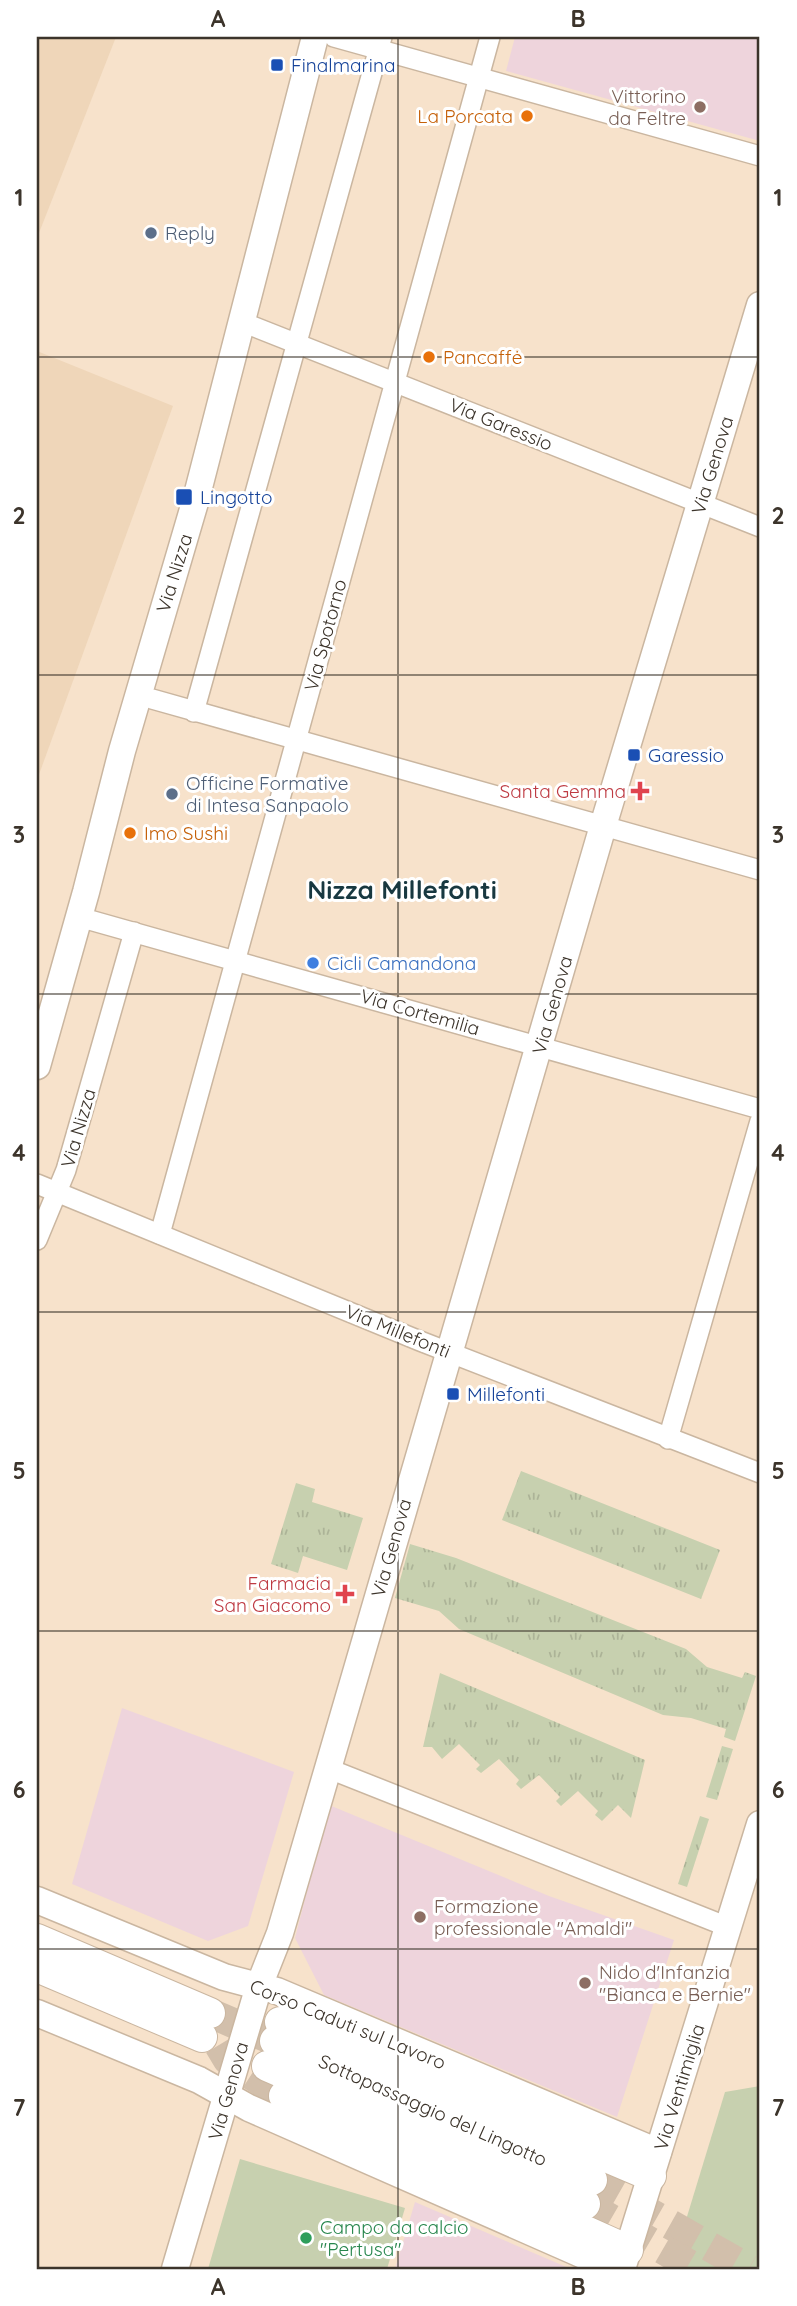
<svg xmlns="http://www.w3.org/2000/svg" width="797" height="2306" font-family="Quicksand,sans-serif">
<defs>
<pattern id="grass-tufts" width="24" height="20" patternUnits="userSpaceOnUse" patternTransform="scale(1.75)"><rect width="24" height="20" fill="#c7d0af"/><path d="M3 7l-1-3M5 7V3M7 7l1-3M15 17l-1-3M17 17v-4M19 17l1-3" fill="none" stroke="#acb397"/></pattern>
</defs>
<rect width="100%" height="100%" fill="#f7e2cb"/>
<!-- built -->
<g fill="#efd6b9">
<path d="M37,37H116L37,238Z"/>
<path d="M37,351L173,406L37,780Z"/>
</g>
<!-- education -->
<g fill="#eed4dc">
<path d="M515,37H760V141L506,71Z"/>
<path d="M122,1708L294,1772L248,1926L208,1941L72,1884Z"/>
<path d="M329,1805L549,1896L674,1940L617,2117L324,1995L295,1938Z"/>
<path d="M415,2202L571,2269H395Z"/>
</g>
<!-- grass -->
<g fill="url(#grass-tufts)">
<path d="M521,1471L720,1550L701,1599L502,1520Z"/>
<path d="M296,1483L315,1489L312,1502L363,1518L347,1570L303,1556L298,1573L271,1564Z"/>
<path d="M410,1544L456,1558L686,1649L707,1667L742,1678L745,1672L756,1676L735,1741L724,1737L726,1729L691,1718L663,1715L459,1629L439,1611L395,1598Z"/>
<path d="M440,1673L645,1760L631,1818L618,1805L602,1821L595,1815L598,1811L578,1791L561,1806L556,1801L560,1797L539,1775L521,1789L516,1784L519,1780L499,1759L481,1773L476,1769L480,1765L459,1744L442,1759L432,1747H423Z"/>
<path d="M722,1746L733,1749L717,1800L706,1797Z"/>
<path d="M700,1816L709,1819L687,1887L678,1884Z"/>
</g>
<!-- park -->
<g fill="#c7d0af">
<path d="M760,2086V2269H671L725,2092Z"/>
<path d="M240,2159L405,2208L387,2269H208Z"/>
</g>
<g fill="none" stroke-linecap="round" stroke-linejoin="round">
<!-- primary-tunnel -->
<g stroke="#d2bfab" stroke-width="30" stroke-dasharray="30 15" stroke-linecap="butt">
<path d="M210,2013L275,2041"/>
<path d="M219,2045L228,2060L284,2096"/>
<path d="M592,2180L749,2269"/>
<path d="M585,2204L697,2269"/>
</g>
<defs>
<g id="street">
<path d="M334,37L760,156"/>
<path d="M242,322L760,527"/>
<path d="M152,699L760,870"/>
<path d="M194,712L382,37"/>
<path d="M79,917L760,1109"/>
<path d="M37,1184L420,1341L760,1473"/>
<path d="M160,1234L490,37"/>
<path d="M37,1240L66,1170L134,932"/>
<path d="M668,1439L760,1121"/>
<path d="M327,1768L728,1927"/>
</g>
<g id="secondary">
<path d="M37,1066L86,892L122,751L196,499L315,37"/>
<path d="M37,1900L224,1977L277,1991L658,2152"/>
<path d="M37,2013L199,2080L249,2108L615,2269"/>
<path d="M175,2269L259,1986L280,1933L603,826L760,305"/>
<path d="M622,2269L760,1824"/>
</g>
<g id="primary">
<path d="M37,1939L210,2013"/>
<path d="M37,1967L202,2037"/>
<path d="M280,2022L317,2034L651,2176"/>
<path d="M275,2041L592,2180"/>
<path d="M267,2066L585,2204"/>
<path d="M284,2096L628,2250"/>
</g>
</defs>
<!-- street casing -->
<use href="#street" stroke="#cab6a0" stroke-width="22"/>
<!-- secondary casing -->
<use href="#secondary" stroke="#cab6a0" stroke-width="29"/>
<!-- primary casing -->
<use href="#primary" stroke="#cab6a0" stroke-width="32"/>
<!-- street -->
<use href="#street" stroke="#fff" stroke-width="19"/>
<!-- secondary -->
<use href="#secondary" stroke="#fff" stroke-width="26"/>
<!-- primary -->
<use href="#primary" stroke="#fff" stroke-width="30"/>
</g>
<!-- grid -->
<path fill="none" stroke="#3c342b" stroke-width="2" stroke-opacity="0.55" d="M398,37V2269M37,357H760M37,675H760M37,994H760M37,1312H760M37,1631H760M37,1949H760"/>
<!-- markers -->
<g fill="#1a4fb4" stroke="#fff" stroke-width="2.5">
<rect x="270" y="58" width="14" height="14" rx="3.5"/>
<rect x="175" y="488" width="18" height="18" rx="3.5"/>
<rect x="627" y="748" width="14" height="14" rx="3.5"/>
<rect x="446" y="1387" width="14" height="14" rx="3.5"/>
</g>
<g fill="#8d6e63" stroke="#fff" stroke-width="2.5">
<circle cx="700" cy="107" r="7"/>
<circle cx="420" cy="1917" r="7"/>
<circle cx="585" cy="1983" r="7"/>
</g>
<g fill="#e8710a" stroke="#fff" stroke-width="2.5">
<circle cx="527" cy="116" r="7"/>
<circle cx="429" cy="357" r="7"/>
<circle cx="130" cy="833" r="7"/>
</g>
<g fill="#5c6f8a" stroke="#fff" stroke-width="2.5">
<circle cx="151" cy="233" r="7"/>
<circle cx="172" cy="794" r="7"/>
</g>
<g fill="#e0444e" stroke="#fff" stroke-width="2.5">
<path d="M636.5 780.5h7v7h7v7h-7v7h-7v-7h-7v-7h7z"/>
<path d="M341.5 1583.5h7v7h7v7h-7v7h-7v-7h-7v-7h7z"/>
</g>
<circle fill="#3f7fe0" stroke="#fff" stroke-width="2.5" cx="313" cy="963" r="7"/>
<circle fill="#2e9e5b" stroke="#fff" stroke-width="2.5" cx="306" cy="2238" r="7"/>
<g text-anchor="middle" dominant-baseline="central" stroke-width="6" stroke-linejoin="round" paint-order="stroke">
<!-- transit labels -->
<g font-size="19" fill="#164399" stroke="#fff" text-anchor="start">
<text x="291" y="65">Finalmarina</text>
<text x="200" y="497">Lingotto</text>
<text x="648" y="755">Garessio</text>
<text x="467" y="1394">Millefonti</text>
</g>
<!-- education labels -->
<g font-size="19" fill="#785e54" stroke="#fff" text-anchor="start">
<text x="686" y="96" text-anchor="end">Vittorino<tspan x="686" dy="22">da Feltre</tspan></text>
<text x="434" y="1906">Formazione<tspan x="434" dy="22">professionale "Amaldi"</tspan></text>
<text x="599" y="1972">Nido d'Infanzia<tspan x="599" dy="22">"Bianca e Bernie"</tspan></text>
</g>
<!-- food labels -->
<g font-size="19" fill="#c56008" stroke="#fff" text-anchor="start">
<text x="513" y="116" text-anchor="end">La Porcata</text>
<text x="443" y="357">Pancaffė</text>
<text x="144" y="833">Imo Sushi</text>
</g>
<!-- service labels -->
<g font-size="19" fill="#4e5e75" stroke="#fff" text-anchor="start">
<text x="165" y="233">Reply</text>
<text x="186" y="783">Officine Formative<tspan x="186" dy="22">di Intesa Sanpaolo</tspan></text>
</g>
<!-- street labels -->
<g font-size="19" fill="#3c342b" stroke="#fff">
<text transform="translate(501 424) rotate(22)">Via Garessio</text>
<text transform="translate(712 465) rotate(-73)">Via Genova</text>
<text transform="translate(174 573) rotate(-73)">Via Nizza</text>
<text transform="translate(325 635) rotate(-75)">Via Spotorno</text>
<text transform="translate(552 1005) rotate(-74)">Via Genova</text>
<text transform="translate(420 1012) rotate(16)">Via Cortemilia</text>
<text transform="translate(78 1128) rotate(-74)">Via Nizza</text>
<text transform="translate(398 1331) rotate(22)">Via Millefonti</text>
<text transform="translate(391 1548) rotate(-74)">Via Genova</text>
<text transform="translate(348 2024) rotate(22)">Corso Caduti sul Lavoro</text>
<text transform="translate(679 2087) rotate(-73)">Via Ventimiglia</text>
<text transform="translate(228 2091) rotate(-74)">Via Genova</text>
<text transform="translate(433 2110) rotate(24)">Sottopassaggio del Lingotto</text>
</g>
<!-- health labels -->
<g font-size="19" fill="#be3a42" stroke="#fff" text-anchor="end">
<text x="626" y="791">Santa Gemma</text>
<text x="331" y="1583">Farmacia<tspan x="331" dy="22">San Giacomo</tspan></text>
</g>
<!-- shop labels -->
<g font-size="19" fill="#366cbe" stroke="#fff" text-anchor="start">
<text x="327" y="963">Cicli Camandona</text>
</g>
<!-- leisure labels -->
<g font-size="19" fill="#27864d" stroke="#fff" text-anchor="start">
<text x="320" y="2227">Campo da calcio<tspan x="320" dy="22">"Pertusa"</tspan></text>
</g>
<!-- district labels -->
<g font-size="26" font-weight="bold" fill="#183840" stroke="#fff">
<text x="402" y="889">Nizza Millefonti</text>
</g>
</g>
<!-- border -->
<rect width="797" height="2306" fill="none" stroke="#ffffff" stroke-width="77"/>
<rect x="38" y="38" width="720" height="2230" fill="none" stroke="#3c342b" stroke-width="2.5"/>
<g font-size="23" text-anchor="middle" font-weight="bold" fill="#3c342b">
<text x="218" y="27">A</text>
<text x="578" y="27">B</text>
<text x="19" y="206">1</text>
<text x="778" y="206">1</text>
<text x="19" y="524">2</text>
<text x="778" y="524">2</text>
<text x="19" y="843">3</text>
<text x="778" y="843">3</text>
<text x="19" y="1161">4</text>
<text x="778" y="1161">4</text>
<text x="19" y="1479">5</text>
<text x="778" y="1479">5</text>
<text x="19" y="1798">6</text>
<text x="778" y="1798">6</text>
<text x="19" y="2116">7</text>
<text x="778" y="2116">7</text>
<text x="218" y="2295">A</text>
<text x="578" y="2295">B</text>
</g>
</svg>
